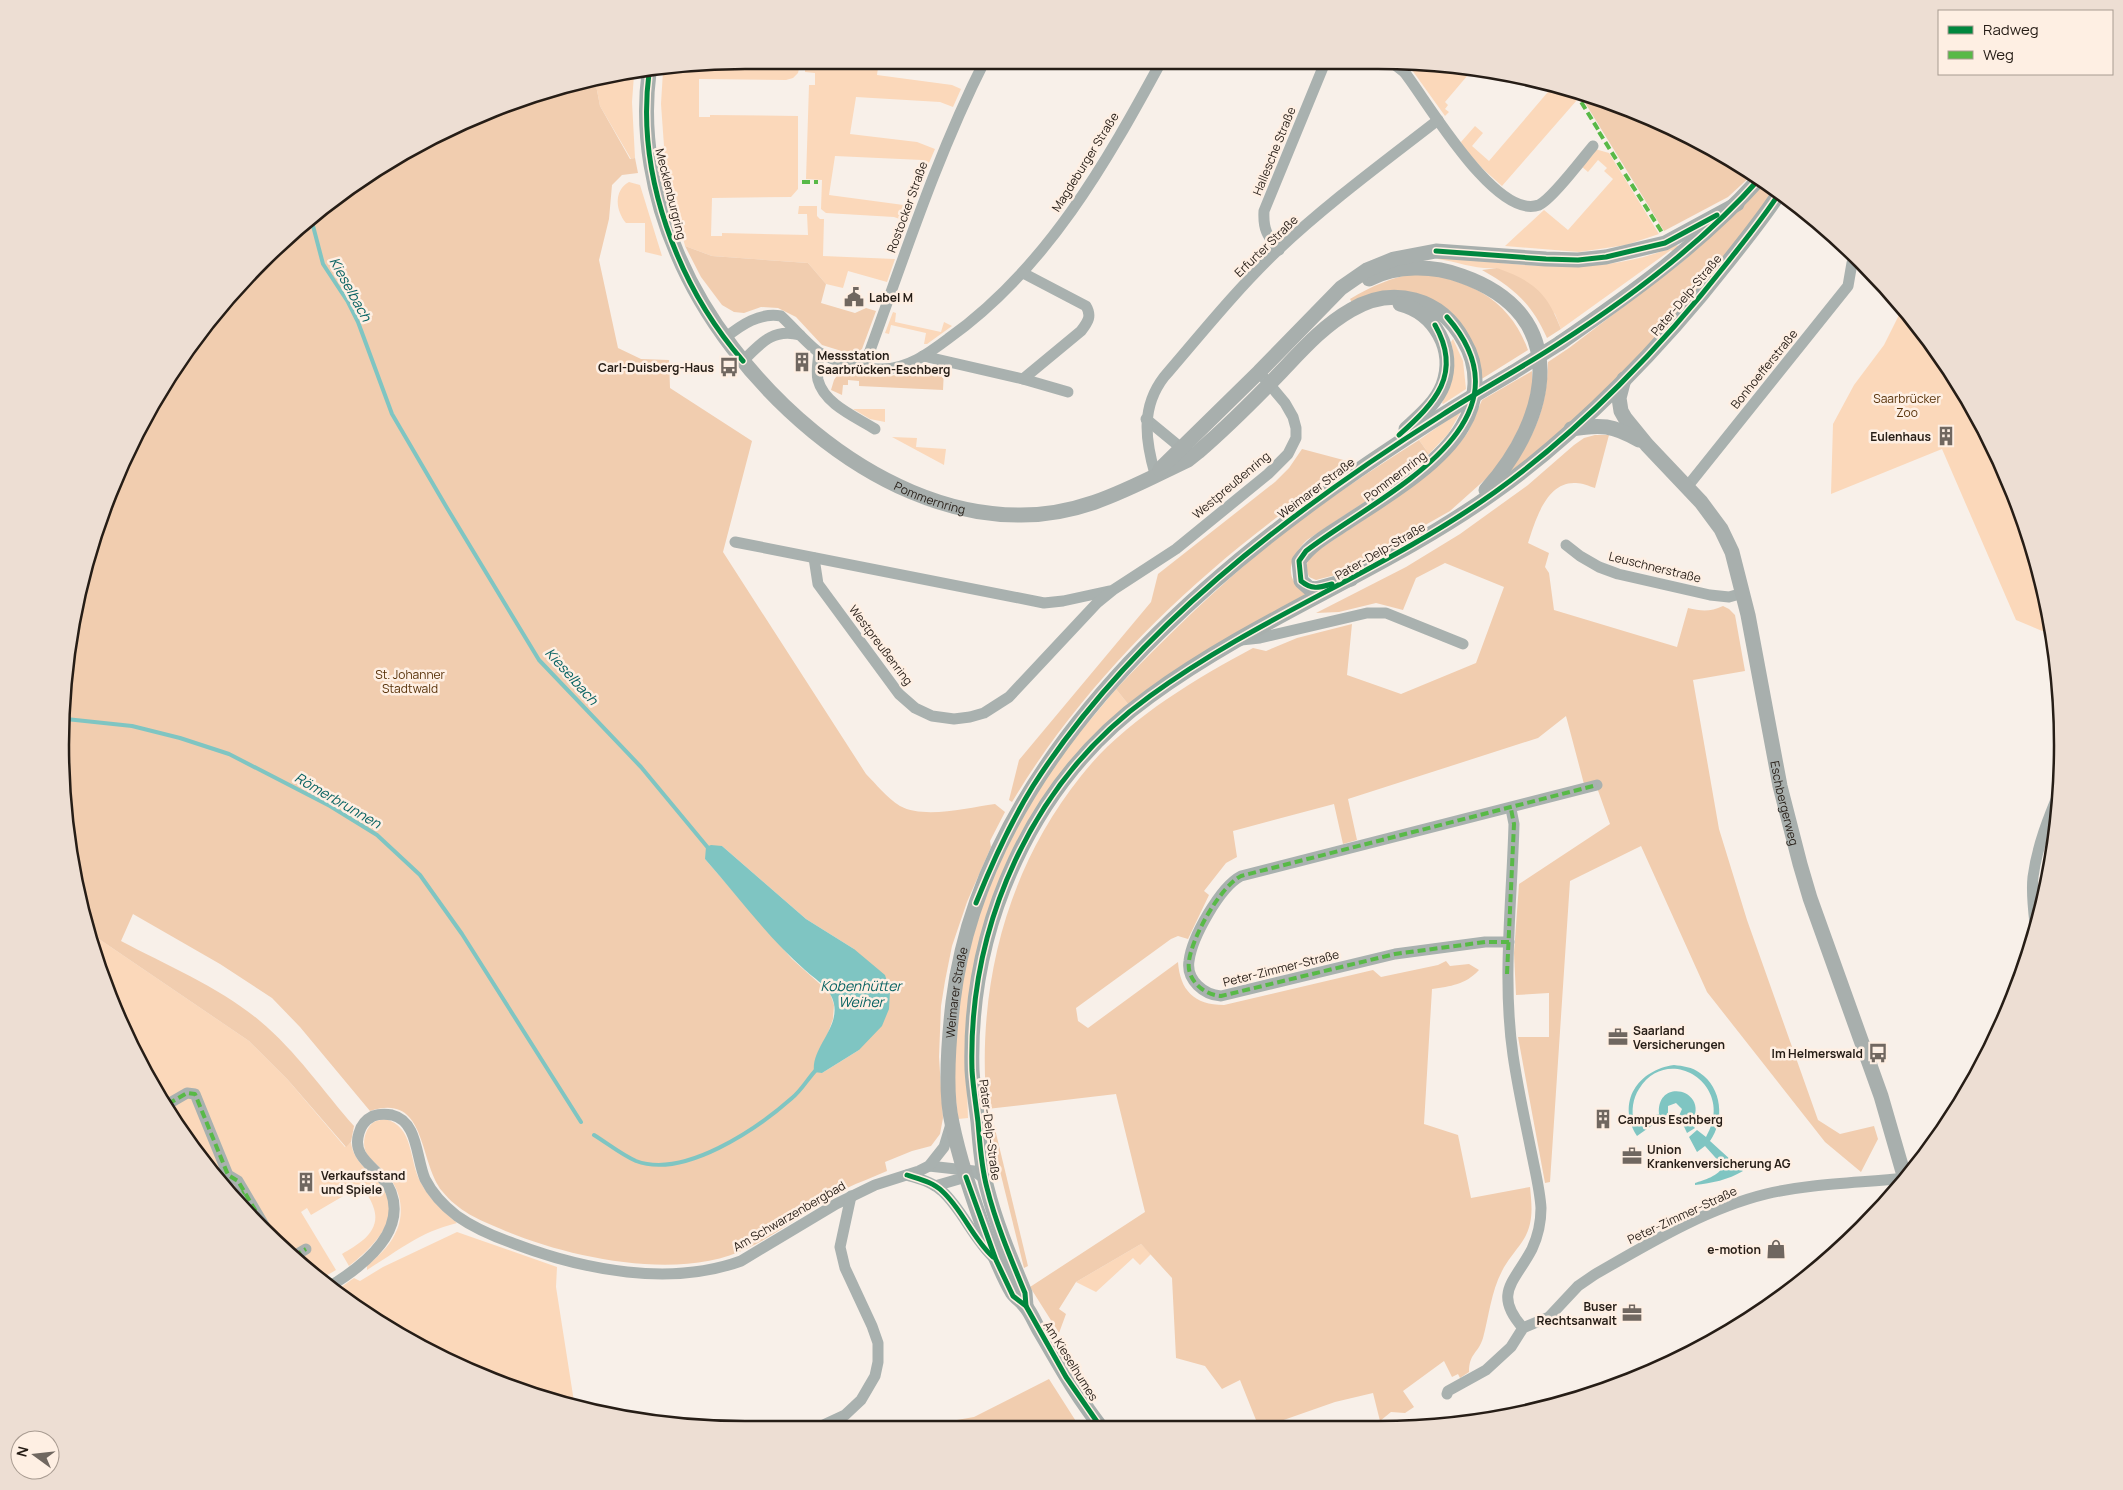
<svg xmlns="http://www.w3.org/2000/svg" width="2123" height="1490" font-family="Manrope,sans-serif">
<rect width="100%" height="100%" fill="#f8f0e9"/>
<!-- green -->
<g fill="#fbd8ba">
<path d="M745,60H801L798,73L793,78L786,80L699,79V117H710V115L798,116V189L791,197L712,198L711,236H722V233L808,235L807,214H798L799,206H817V216L820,219H824L823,256L895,259L887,282L848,271L843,288L826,284L808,263L712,256L685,246L666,174L661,104L663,71Z"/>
<path d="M805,60H879L877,75L952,85L961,89L953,107L940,102L856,97L850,134L917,142L935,149L929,163L922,160L835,156L829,195L911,206L913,208L908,222L894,217L826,213L821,209L822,180L806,179L809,85H815V73L805,72Z"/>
<path d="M1407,63L1422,64L1430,72L1436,66L1473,69L1445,102L1448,105L1445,109L1449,112L1445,116Z"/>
<path d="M634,75L632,102L635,158L631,159L600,106L595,80Z"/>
<path d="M1553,86L1572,91L1577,100L1502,186L1483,169L1462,146L1461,142L1475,126L1483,133L1472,146L1489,161Z"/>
<path d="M1595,149L1609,153L1659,234L1626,245L1579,252L1505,246L1544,210L1568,230L1613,179L1604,171L1607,168L1598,160L1588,172L1581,166Z"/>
<path d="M629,182L640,185L662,256L645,252V223H626C616,211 613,191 629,182Z"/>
<path d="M1677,245L1679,247L1673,252L1671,250L1561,329L1555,314L1497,268C1477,270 1458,262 1438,259L1437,257C1518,264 1602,279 1677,245Z"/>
<path d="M1903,307L1971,402L2027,525L2052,635L2016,620L1942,449L1831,494L1833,424L1854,385L1884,345Z"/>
<path d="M893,312L896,313L895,322L941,332L944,322L952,326L927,344H924L926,333L891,325L889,334L885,333Z"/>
<path d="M1453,339L1463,361L1466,389L1443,404L1442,403C1450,382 1457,365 1451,342Z"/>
<path d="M853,409H885V422L870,419Z"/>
<path d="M1462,410L1448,434L1429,454L1419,440Z"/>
<path d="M892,437L917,438L916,447L946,449L944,465Z"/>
<path d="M1116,689L1128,704L1085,744L1063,770L1010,857L966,1060L968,1118L958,1119C956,1099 953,1079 954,1058C958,941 1004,827 1077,735C1090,720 1103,705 1116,689Z"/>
<path d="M89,936L99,939L249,1041L288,1080L345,1147L351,1142C353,1161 368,1170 379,1183C406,1216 374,1246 349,1266L342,1254C359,1244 383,1231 373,1206C371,1199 365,1192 362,1185L311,1215L307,1208L301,1212L336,1270L319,1280L230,1197L131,1048Z"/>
<path d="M385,1119C415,1127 408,1160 421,1183C430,1200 443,1211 457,1223C418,1233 401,1249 367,1270V1266C377,1257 389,1247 395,1234C405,1216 402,1192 388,1176C382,1168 372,1162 367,1154C361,1144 365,1128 374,1122C377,1120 382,1120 385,1119Z"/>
<path d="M457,1232L557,1267L556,1287L575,1408L442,1359L334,1292L354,1278L360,1281L383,1267Z"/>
<path d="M1141,1244L1151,1254L1140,1265L1133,1258L1096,1292L1076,1282Z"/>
</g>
<!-- forest -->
<g fill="#f1cdaf" fill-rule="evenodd">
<path d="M595,80L600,106L630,159L635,158L638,173L622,175L612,185L609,219L599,260L618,348L641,359L669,360L670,388L752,441L723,552L866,774C876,784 887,798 900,806C924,819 967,808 995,804L1005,812L990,841L991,847L967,902L952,946L945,981L941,1006L939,1057L943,1118L940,1134L931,1146L912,1151L885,1162L887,1171C874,1177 859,1182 845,1189C812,1206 782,1232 748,1248C681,1282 568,1258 501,1229C479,1220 458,1211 442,1191C418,1160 427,1092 370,1111L300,1027L272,998L220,964L133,914L121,941C166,965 221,988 260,1021C296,1051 323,1091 354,1126L351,1142L346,1147L288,1080L249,1041L99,939L89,936L83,923L66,835V655L112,483L152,402L230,294L365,175L442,131L567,83ZM722,846L806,919L854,949L859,1050L822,1073L828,1033L833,1019L834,1005L830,993L792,959L705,859Z"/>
<path d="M1579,93L1640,112L1720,152L1753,174L1728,197L1664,231Z"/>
<path d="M1765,182L1775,188L1761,209L1698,289L1648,346L1559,436L1506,477C1534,437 1547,410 1548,362L1569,348L1681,263L1729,219Z"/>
<path d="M685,246L712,256L808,263L826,284L821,303L855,313L866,308L876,311L862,349L856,353H848L822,345L796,317L778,308L761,307L744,313L734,312L722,305L701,277Z"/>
<path d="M1497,268C1533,281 1547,292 1561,329L1547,338C1532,304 1514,288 1482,270Z"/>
<path d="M1417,273C1468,279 1510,299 1528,350L1480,380L1467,333L1451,312L1429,298L1352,303L1350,299C1372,286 1392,277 1417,273Z"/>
<path d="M924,368L944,370L943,390L859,386V381L848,380V385H843L842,395L831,390L834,380L841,370C874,380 891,378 924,368Z"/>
<path d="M1532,371V387L1527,414L1498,468L1450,511L1339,574L1316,580L1309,577C1305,567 1306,561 1314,553L1396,498L1459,444L1468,432L1482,400Z"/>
<path d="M1595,435H1609L1595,488C1589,486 1582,483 1576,483C1546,481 1535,522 1528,543L1549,553L1545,567L1549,573L1554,610L1677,647L1688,608C1701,611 1710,612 1723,606L1729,609L1735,615L1745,671L1693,680L1719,829L1747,920L1818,1120L1840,1134L1874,1126L1878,1139L1861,1172L1825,1142L1707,992L1641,846L1570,881L1550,1182L1545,1183L1518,1037H1549V993L1516,995L1514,953L1519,884L1610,824L1595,782L1584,784L1566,716L1538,738L1348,799L1357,840L1343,844L1334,804L1233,831L1237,857L1226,863L1204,891L1209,895L1188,939L1178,936L1171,939L1076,1008L1078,1021L1088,1028L1178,962C1180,990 1194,1005 1224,1005L1373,970L1381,977L1438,965L1446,961L1450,966L1469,964L1479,970C1465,985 1451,986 1432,989L1424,1124L1458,1135L1471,1198L1530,1187C1532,1207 1534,1225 1522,1242C1515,1252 1507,1261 1502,1271C1491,1292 1489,1316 1483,1338C1478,1354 1469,1353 1469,1372L1460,1378L1458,1374L1452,1377L1444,1361L1403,1391L1414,1407L1405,1413L1391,1412L1380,1421L1373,1393L1335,1402L1269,1425H1258L1240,1380L1222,1389L1205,1366L1176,1358L1172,1278L1141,1244L1076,1282L1059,1309L1066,1314L1059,1333L1030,1287L1145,1212L1116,1094L987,1109C976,990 1005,871 1081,776C1123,722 1193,680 1253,648L1266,651L1297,638L1352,624L1347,675L1401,694L1476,663L1504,587L1445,563L1416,578L1403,610L1376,603L1339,612L1316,613L1406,567L1460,534L1528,485L1574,445L1584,438Z"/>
<path d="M1419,440L1429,454L1389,486L1307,540C1288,558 1282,582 1310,595C1246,627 1184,660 1128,704L1116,689C1174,629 1235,569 1302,519C1340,491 1379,465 1419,440Z"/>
<path d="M1302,449L1351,462C1313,490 1275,518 1239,547C1151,619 1070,705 1012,802L1009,800L1019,760L1151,602L1158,574L1275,482L1289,468Z"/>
<path d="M994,1125L1028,1266L1024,1268L989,1127Z"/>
<path d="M1049,1379L1079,1426L932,1427L934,1424L974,1417Z"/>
</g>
<!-- water -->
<g fill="#7fc5c2">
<path d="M711,845L722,846L806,919L854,949L885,975L890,991L889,1009L882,1026L859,1050L822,1073L814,1072C811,1048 839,1029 834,1004C831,988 816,980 805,970C767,937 738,896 705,859L706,847Z"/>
<path d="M1674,1065C1683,1066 1692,1067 1700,1073C1722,1088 1725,1120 1710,1141L1743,1171C1728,1180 1712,1183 1695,1185V1183C1704,1180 1719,1176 1723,1166L1705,1146L1697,1152L1689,1137L1697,1130L1706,1137C1737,1085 1668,1042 1639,1089C1633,1098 1631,1111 1634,1122L1659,1114C1656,1076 1712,1090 1691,1124L1695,1128L1687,1133L1679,1116L1682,1109L1676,1103L1668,1106V1114L1637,1136C1616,1102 1638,1070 1674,1065Z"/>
</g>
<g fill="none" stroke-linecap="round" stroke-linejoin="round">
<!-- stream -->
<g stroke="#7fc5c2" stroke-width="4">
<path d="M312,222L323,264L348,302L358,322L392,414L447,508L539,660L641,767L709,849"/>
<path d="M66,719L132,726L180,738L229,754L330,806L377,835L420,875L462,934L581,1122"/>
<path d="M594,1135C607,1143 622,1155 636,1161C684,1179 757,1129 792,1098C802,1090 808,1078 817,1069"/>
</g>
<!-- street -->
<g stroke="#a9b1af" stroke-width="11">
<path d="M1390,61C1395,65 1401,69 1405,73C1427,101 1496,221 1539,205C1552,199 1582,159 1593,146"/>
<path d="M1279,250C1267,236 1263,229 1264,211L1326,60"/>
<path d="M725,338C741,325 760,312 781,316C791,325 810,347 820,353C834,361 866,370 882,369C908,369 929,353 949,338C1047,268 1106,163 1162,60"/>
<path d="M819,353C818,362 816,371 818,380C824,404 856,417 875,429"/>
<path d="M923,356L1023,379L1081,331C1088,322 1092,316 1086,306L1023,273"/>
<path d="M743,361C761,343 773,328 800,335"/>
<path d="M864,367C902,264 935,159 985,60"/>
<path d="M1023,379L1068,392"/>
<path d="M1146,419L1180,447"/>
<path d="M1155,474C1145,439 1141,407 1164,377C1201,334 1237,289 1278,250C1328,203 1384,162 1438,120"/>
<path d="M1687,487L1848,286L1852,263"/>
<path d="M735,542L1044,603L1063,601L1109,591"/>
<path d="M1566,545L1580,556L1599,567L1618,574L1710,595L1729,597L1743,593"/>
<path d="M814,558L818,584L899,694L915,708L932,716L954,719L970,717L984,713L1009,697L1097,603L1113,590L1176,549L1268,474L1288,454L1296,438V428L1293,417L1285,403L1259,372"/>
<path d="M1241,640L1260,638L1367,613H1386L1463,644"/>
<path d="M1511,809L1514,824C1512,901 1502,979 1513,1055C1518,1090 1526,1125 1533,1160C1536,1175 1540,1192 1541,1208C1541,1222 1538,1236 1532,1249C1515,1282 1492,1293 1523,1328"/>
<path d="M2036,932C2034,914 2031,895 2033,877C2037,846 2049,816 2061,788"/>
<path d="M1509,942H1485L1395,954L1221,996C1204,995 1186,980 1189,961C1192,937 1220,887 1241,876L1597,785"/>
<path d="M168,1104L187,1093L195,1094L228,1175L238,1181L268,1232"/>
<path d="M929,1166L974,1171L985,1179"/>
<path d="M907,1175C919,1179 933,1182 942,1191C963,1210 973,1239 995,1259"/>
<path d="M935,1186L966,1177L972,1172"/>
<path d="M232,1199L244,1192"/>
<path d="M294,1256L306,1249"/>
<path d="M327,1288C359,1269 407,1235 391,1192C383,1169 350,1161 359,1133C361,1125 367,1119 373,1116C379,1114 386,1114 392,1115C418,1121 416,1158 425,1179C432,1193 444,1206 457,1216C474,1228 495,1237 515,1244C584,1270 670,1287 741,1261L836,1204L875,1185L919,1171L929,1166L944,1147L951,1124"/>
<path d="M1447,1394L1448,1391L1486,1370L1511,1347L1523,1328L1549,1317L1578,1286L1594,1275C1648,1244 1705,1209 1766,1194C1812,1183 1860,1183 1906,1178"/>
<path d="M817,1428L845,1415L861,1400L875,1376L878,1362V1343L872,1326L845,1268L840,1247L851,1196"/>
</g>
<!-- secondary -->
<g stroke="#a8afad" stroke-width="15">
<path id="s1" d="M649,73C641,133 653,198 677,253C730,380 874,515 1018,515C1083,516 1131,487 1188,460L1198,452C1227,427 1254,400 1280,373C1302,350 1323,326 1351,310C1393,285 1441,298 1464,341C1480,368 1478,401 1462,427C1439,466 1382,499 1346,523C1329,534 1311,544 1299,561L1301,581L1309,588L1316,589L1351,579"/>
<path d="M1369,279C1397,265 1432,265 1462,276C1573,315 1551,418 1486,490"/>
<path d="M1400,304C1435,313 1456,350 1443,385C1436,403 1420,416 1406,429"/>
<path d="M1560,343C1631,294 1702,243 1760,178"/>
<path id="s2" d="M1624,379L1619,398L1621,411L1625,418L1647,445L1701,502L1721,529L1732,552L1748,615L1780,786L1800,864L1810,898L1881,1096L1905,1179"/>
<path d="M1571,429C1601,424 1613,425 1639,440"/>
<path d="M1160,469L1259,372L1341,288L1367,270L1394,259L1436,251L1546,259L1578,260L1606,257L1665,243L1737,204"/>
<path d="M1026,1306L1025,1293C1011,1259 996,1224 987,1188C981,1166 980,1144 978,1122C976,1105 973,1087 972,1070C968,925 1032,781 1150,696C1258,617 1386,570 1495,492C1580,431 1663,345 1727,263C1745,240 1764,217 1780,192"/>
<path id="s3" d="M1100,1426C1088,1410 1076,1393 1066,1376C1057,1361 1048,1345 1039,1330C1035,1323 1031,1313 1026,1307C1022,1301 1016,1298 1012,1292C1002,1275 995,1256 987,1237C973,1200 960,1162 952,1123C944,1089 949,1037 953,1002C987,721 1285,505 1512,373"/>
</g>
<!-- secondary-bridge -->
<path stroke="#a8afad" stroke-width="15" d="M1512,373L1560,343"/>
<!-- quiet -->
<g stroke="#58b947" stroke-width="4" stroke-dasharray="8 4" stroke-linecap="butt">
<path d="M1575,92L1599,131"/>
<path d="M1599,132L1624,172"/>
<path d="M1625,174L1663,234"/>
<path d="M802,182H818"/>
<path d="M1509,942H1485L1395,954L1221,996C1204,995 1186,980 1189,961C1192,937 1220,887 1241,876L1597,785"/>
<path d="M1507,974L1514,824L1511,809"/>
<path d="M168,1104L187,1093L195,1094L228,1175L238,1181L268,1232"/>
<path d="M232,1199L244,1192"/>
<path d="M294,1256L306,1249"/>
</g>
<defs>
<g id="cycleway">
<path d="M649,73C636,174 677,285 743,361"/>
<path d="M1436,251L1546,259L1578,260L1606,257L1665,243L1717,215"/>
<path d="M1399,435C1435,403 1463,374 1435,325"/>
<path d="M1332,584C1318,588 1312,590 1301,581L1299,561L1306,551C1375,497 1542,426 1447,317"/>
<path d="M976,903C992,863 1010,823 1033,786C1132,631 1289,512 1442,415C1480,390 1520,369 1558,344C1631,297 1703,243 1760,178"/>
<path d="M907,1175C919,1179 933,1182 942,1191C963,1210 972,1238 993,1257"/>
<path d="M966,1177L996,1260L1013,1296L1026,1306L1066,1377L1100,1426"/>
<path d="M1026,1306L1025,1293C1011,1259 996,1224 987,1188C981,1166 980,1144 978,1122C976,1105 973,1087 972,1070C968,925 1032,781 1150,696C1258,617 1386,570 1495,492C1580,431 1663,345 1727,263C1745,240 1764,217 1780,192"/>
</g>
</defs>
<!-- cycleway casing -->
<use href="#cycleway" stroke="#feefe3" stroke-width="8"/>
<!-- cycleway -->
<use href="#cycleway" stroke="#00873e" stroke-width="5"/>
</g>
<!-- icons -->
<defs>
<symbol id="civic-bare" viewBox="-9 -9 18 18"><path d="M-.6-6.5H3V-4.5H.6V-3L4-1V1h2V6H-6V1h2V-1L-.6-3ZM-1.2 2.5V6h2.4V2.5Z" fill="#706760" stroke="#feefe3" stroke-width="2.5" paint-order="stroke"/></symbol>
<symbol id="building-bare" viewBox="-9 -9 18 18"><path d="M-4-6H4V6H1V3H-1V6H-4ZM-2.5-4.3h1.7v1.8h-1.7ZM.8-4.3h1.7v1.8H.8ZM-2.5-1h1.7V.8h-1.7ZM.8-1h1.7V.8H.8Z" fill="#706760" stroke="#feefe3" stroke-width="2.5" paint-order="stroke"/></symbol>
<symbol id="bus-bare" viewBox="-9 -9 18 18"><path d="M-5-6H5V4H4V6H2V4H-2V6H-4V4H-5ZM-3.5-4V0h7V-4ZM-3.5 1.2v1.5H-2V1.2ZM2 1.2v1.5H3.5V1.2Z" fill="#706760" stroke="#feefe3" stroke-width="2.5" paint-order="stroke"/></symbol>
<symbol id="office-bare" viewBox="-9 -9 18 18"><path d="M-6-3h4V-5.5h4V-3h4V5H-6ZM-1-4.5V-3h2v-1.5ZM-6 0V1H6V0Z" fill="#706760" stroke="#feefe3" stroke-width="2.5" paint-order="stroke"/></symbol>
<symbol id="shop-bare" viewBox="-9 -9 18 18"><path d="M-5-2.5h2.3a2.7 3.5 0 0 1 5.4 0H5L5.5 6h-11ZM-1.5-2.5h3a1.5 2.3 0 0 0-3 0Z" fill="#706760" stroke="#feefe3" stroke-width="2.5" paint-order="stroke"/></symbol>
</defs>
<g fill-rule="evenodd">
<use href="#civic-bare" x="840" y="283" width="28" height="28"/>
<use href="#building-bare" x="788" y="348" width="28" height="28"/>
<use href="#bus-bare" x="715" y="353" width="28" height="28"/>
<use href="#building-bare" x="1932" y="422" width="28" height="28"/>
<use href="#office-bare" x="1604" y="1023" width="28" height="28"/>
<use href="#bus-bare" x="1864" y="1039" width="28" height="28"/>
<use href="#building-bare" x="1589" y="1105" width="28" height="28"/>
<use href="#office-bare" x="1618" y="1142" width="28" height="28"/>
<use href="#building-bare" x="292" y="1168" width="28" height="28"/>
<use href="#shop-bare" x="1762" y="1235" width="28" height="28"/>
<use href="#office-bare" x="1618" y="1299" width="28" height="28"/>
</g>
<g text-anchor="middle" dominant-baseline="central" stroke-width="5" stroke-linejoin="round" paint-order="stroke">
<!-- street labels -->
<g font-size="12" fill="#261d16" stroke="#feefe3">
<text transform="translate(1274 151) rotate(-68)">Hallesche Straße</text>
<text transform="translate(1085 162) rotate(-58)">Magdeburger Straße</text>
<text transform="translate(671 194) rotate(76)">Mecklenburgring</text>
<text transform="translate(907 207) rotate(-70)">Rostocker Straße</text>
<text transform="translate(1266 246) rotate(-44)">Erfurter Straße</text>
<text transform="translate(1686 295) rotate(-50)">Pater-Delp-Straße</text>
<text transform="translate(1764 369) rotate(-51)">Bonhoefferstraße</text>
<text transform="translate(1395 476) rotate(-37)">Pommernring</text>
<text transform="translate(1231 485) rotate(-40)">Westpreußenring</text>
<text transform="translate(1316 488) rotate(-37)">Weimarer Straße</text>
<text stroke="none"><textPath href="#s1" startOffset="546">Pommernring</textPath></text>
<text transform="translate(1380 551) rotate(-30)">Pater-Delp-Straße</text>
<text transform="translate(1655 567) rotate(14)">Leuschnerstraße</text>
<text transform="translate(881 645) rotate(53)">Westpreußenring</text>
<text stroke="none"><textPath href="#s2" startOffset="470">Eschbergerweg</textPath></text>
<text transform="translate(1281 968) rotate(-14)">Peter-Zimmer-Straße</text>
<text stroke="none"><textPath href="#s3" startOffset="472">Weimarer Straße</textPath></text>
<text transform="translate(990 1130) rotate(83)">Pater-Delp-Straße</text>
<text transform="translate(1682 1215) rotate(-25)">Peter-Zimmer-Straße</text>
<text transform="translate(789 1216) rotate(-30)">Am Schwarzenbergbad</text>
<text transform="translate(1071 1361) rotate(58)">Am Kieselhumes</text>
</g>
<!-- poi labels -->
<g font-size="12" font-weight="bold" fill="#261d16" stroke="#feefe3" text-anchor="start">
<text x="869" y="297">Label M</text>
<text x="817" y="355">Messstation<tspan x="817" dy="14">Saarbrücken-Eschberg</tspan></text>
<text x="714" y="367" text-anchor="end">Carl-Duisberg-Haus</text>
<text x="1931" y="436" text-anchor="end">Eulenhaus</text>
<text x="1633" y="1030">Saarland<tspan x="1633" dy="14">Versicherungen</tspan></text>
<text x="1863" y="1053" text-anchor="end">Im Helmerswald</text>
<text x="1618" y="1119">Campus Eschberg</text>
<text x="1647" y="1149">Union<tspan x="1647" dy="14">Krankenversicherung AG</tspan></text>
<text x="321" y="1175">Verkaufsstand<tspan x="321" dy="14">und Spiele</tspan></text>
<text x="1761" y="1249" text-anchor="end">e-motion</text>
<text x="1617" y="1306" text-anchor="end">Buser<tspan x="1617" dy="14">Rechtsanwalt</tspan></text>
</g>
<!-- park labels -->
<g font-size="12" fill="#583209" stroke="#feefe3">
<text x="1907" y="398">Saarbrücker<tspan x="1907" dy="14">Zoo</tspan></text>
<text x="410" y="674">St. Johanner<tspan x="410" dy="14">Stadtwald</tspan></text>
</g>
<!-- water labels -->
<g font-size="14" font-style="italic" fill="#076262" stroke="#feefe3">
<text transform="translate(351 289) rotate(61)">Kieselbach</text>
<text transform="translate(572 676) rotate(48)">Kieselbach</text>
<text transform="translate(338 800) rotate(30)">Römerbrunnen</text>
<text x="861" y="985">Kobenhütter<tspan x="861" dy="16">Weiher</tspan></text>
</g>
</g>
<!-- crop -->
<path d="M0 0H2123V1490H0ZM745 69H1378A676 676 0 0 1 2054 745V745A676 676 0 0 1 1378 1421H745A676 676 0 0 1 69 745V745A676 676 0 0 1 745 69Z" fill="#edded3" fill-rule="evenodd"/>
<path fill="none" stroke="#261d16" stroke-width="2.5" d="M745 69H1378A676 676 0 0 1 2054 745V745A676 676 0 0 1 1378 1421H745A676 676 0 0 1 69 745V745A676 676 0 0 1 745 69Z"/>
<!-- legend -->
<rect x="1938" y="10" width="175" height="65" fill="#feefe3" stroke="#a89b91"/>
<rect x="1948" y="26" width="25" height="8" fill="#00873e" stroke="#a89b91"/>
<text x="1983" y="35" font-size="15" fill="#261d16">Radweg</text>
<rect x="1948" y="51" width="25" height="8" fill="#58b947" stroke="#a89b91"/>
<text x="1983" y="60" font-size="15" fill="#261d16">Weg</text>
<!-- north arrow -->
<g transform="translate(35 1455) rotate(285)"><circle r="24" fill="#feefe3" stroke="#a89b91"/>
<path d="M0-4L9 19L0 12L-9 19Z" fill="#706760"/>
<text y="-8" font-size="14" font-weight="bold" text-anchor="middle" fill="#261d16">N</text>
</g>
</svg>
